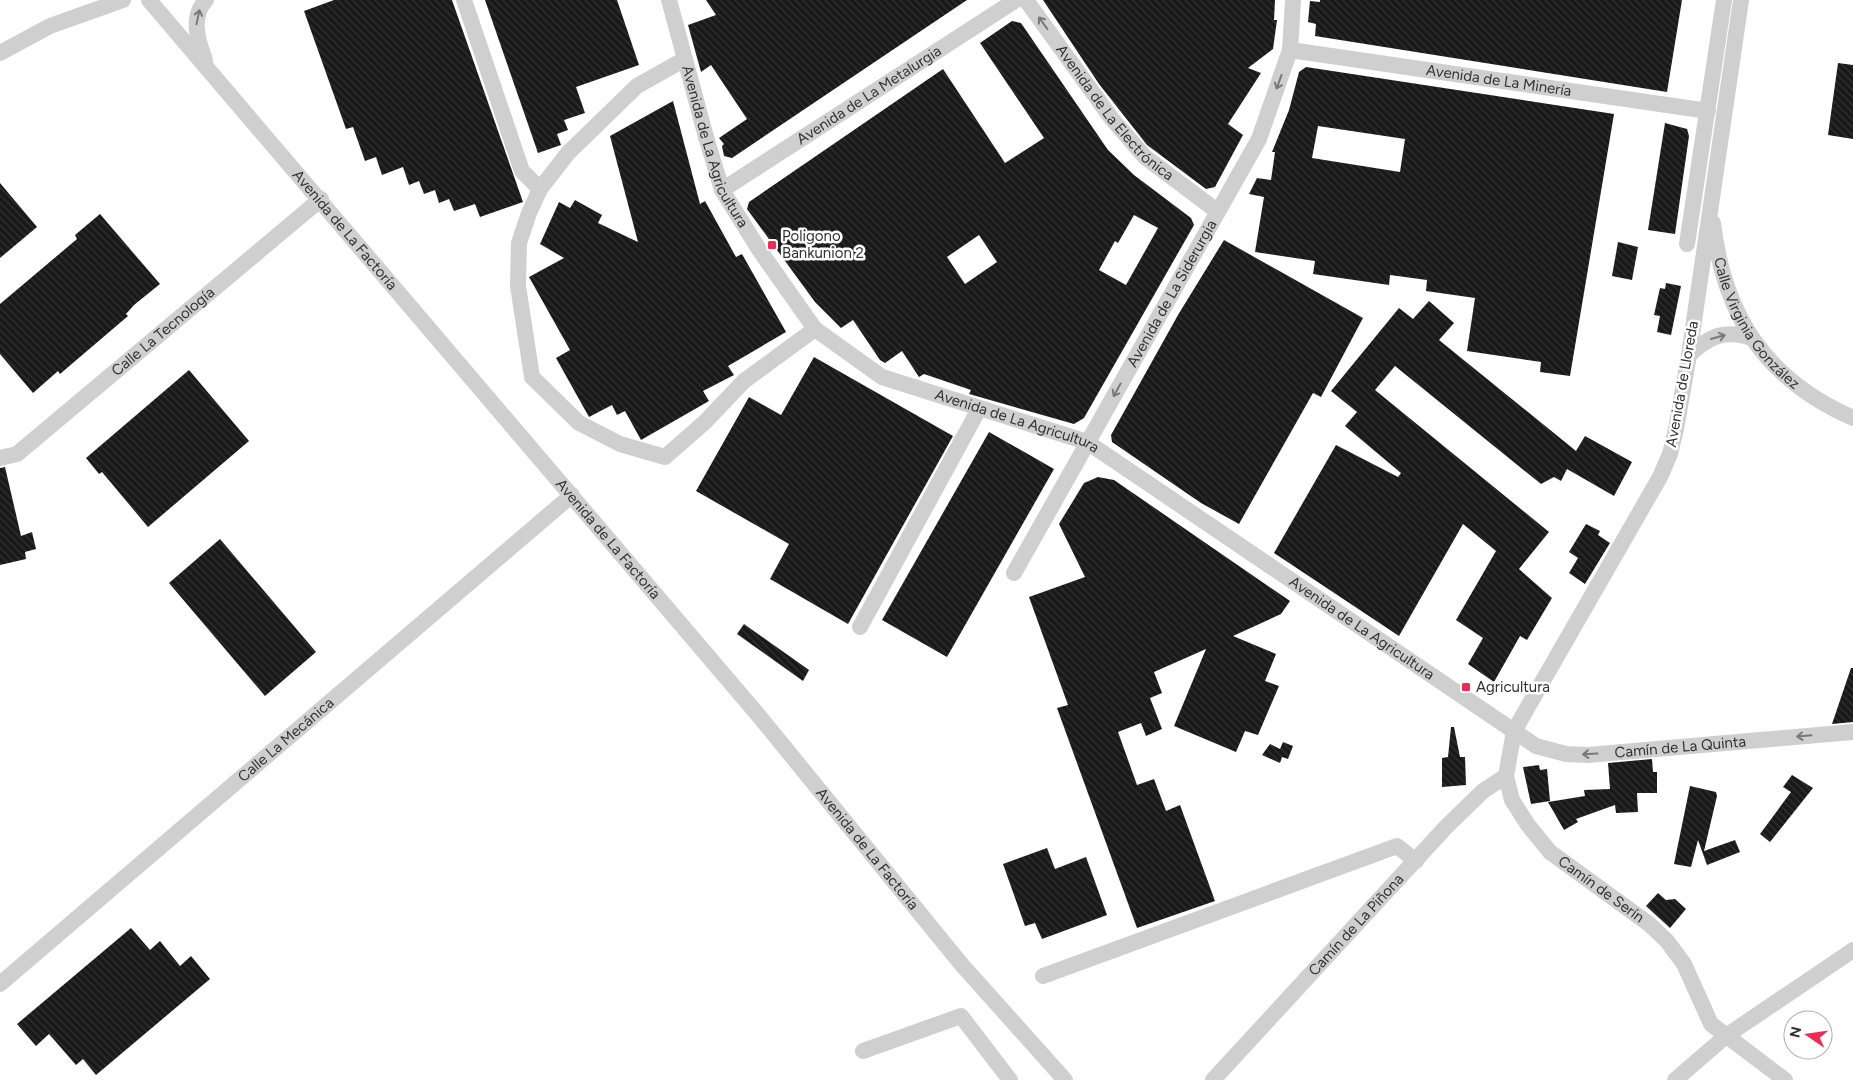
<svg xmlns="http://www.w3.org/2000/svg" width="1853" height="1080" font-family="Figtree,sans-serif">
<defs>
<pattern id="building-back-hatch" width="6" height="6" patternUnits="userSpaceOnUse" patternTransform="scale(1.25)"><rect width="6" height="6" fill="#191919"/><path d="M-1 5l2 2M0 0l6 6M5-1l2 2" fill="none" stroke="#323232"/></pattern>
</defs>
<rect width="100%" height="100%" fill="#fff"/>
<!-- building -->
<g fill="url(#building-back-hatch)" fill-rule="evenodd">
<path d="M334,0H452L523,202L480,217L475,204L454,211L449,199L439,203L435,190L424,194L419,181L409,185L403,167L382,175L376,157L365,161L353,127L346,129L304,11Z"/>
<path d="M485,0H617L639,65L576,87L585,113L564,120L568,130L557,134L561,145L538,153Z"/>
<path d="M706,0H967L732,158L724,156L722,146L724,144L719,138L747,119L711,65L701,72L688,25L716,15Z"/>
<path d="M1043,0H1275L1274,20H1277L1273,49L1248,68L1261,73L1228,124L1243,135L1215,187L1206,189L1147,145L1099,84Z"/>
<path d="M1320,0H1682L1667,92L1315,36L1316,24L1308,22L1310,1L1320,2Z"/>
<path d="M1012,21L1021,23L1108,150L1134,175L1191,218L1194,225L1084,418L1074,424L969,394L971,390L924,374L919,377L902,351L885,363L880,360L853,320L841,328L815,302L747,209L749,202L943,69L1005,163L1044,138L980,43ZM1134,215L1158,228L1126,285L1099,270L1115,241L1118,243ZM979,235L997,262L965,284L947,257Z"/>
<path d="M1838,63L1853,65V139L1828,135Z"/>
<path d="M1306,67L1614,114L1570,376L1540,372L1541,362L1467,351L1475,298L1426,291L1427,280L1390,275L1389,285L1313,274L1315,261L1255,252L1264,197L1249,194L1257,178L1271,180L1275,152H1272L1289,110L1299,72ZM1318,126L1405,139L1400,172L1312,158Z"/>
<path d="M673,101L700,204L705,201L736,257L742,254L786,332L728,366L734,375L703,391L709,401L641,440L625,411L617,415L612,405L589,417L556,358L570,350L529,277L564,258L540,244L559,202L570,208L575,200L602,215L598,223L638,242L610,136Z"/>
<path d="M1665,123L1687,129L1689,136L1675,234L1648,230Z"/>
<path d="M0,183L37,227L0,258Z"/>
<path d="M100,214L160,284L134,305L126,314L128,316L60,374L58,371L33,393L0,354V304L77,239L75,235Z"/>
<path d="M1224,240L1363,318L1321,397L1313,393L1239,524L1201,503L1112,442L1111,435L1178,315Z"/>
<path d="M1618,242L1638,247L1632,280L1612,276Z"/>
<path d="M1666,283L1681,286L1671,335L1657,332L1660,316L1654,315L1660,288L1665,289Z"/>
<path d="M1429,301L1454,323L1439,340L1576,451L1585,436L1632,462L1614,496L1567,469L1561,481L1554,477L1541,484L1395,366L1375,390L1549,532L1519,569L1552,598L1527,640L1520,636L1494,682L1468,664L1483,638L1456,620L1496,551L1463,524L1399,636L1274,553L1336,445L1398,477L1401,473L1345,426L1357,412L1331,391L1399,308L1413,319Z"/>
<path d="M814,357L953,436L848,624L770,579L789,544L696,491L749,397L781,415Z"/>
<path d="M189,370L249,441L148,527L102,472L99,474L86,458Z"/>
<path d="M989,432L1054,469L947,657L882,620Z"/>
<path d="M5,467L21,536L32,532L36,549L25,552L26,559L0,565V468Z"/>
<path d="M1098,477L1114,480L1290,601L1281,614L1233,636L1276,654L1265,681L1279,686L1258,735L1245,731L1236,752L1174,726L1206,649L1154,672L1162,693L1150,698L1162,729L1146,736L1141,723L1118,732L1137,785L1154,779L1166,811L1180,805L1215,901L1137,928L1057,708L1068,705L1029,597L1085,577L1059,524L1084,483Z"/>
<path d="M1586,524L1600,531L1598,535L1610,543L1585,584L1569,573L1578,558L1569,552Z"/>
<path d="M220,539L316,652L265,696L169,583Z"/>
<path d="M744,624L809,670L803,681L737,634Z"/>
<path d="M1851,668H1853V722L1832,724Z"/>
<path d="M1451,727H1454L1460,757H1465L1466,785L1442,787V758L1448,757Z"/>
<path d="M1283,742L1293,746L1288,759L1282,757L1280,763L1262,755L1270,744L1280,749Z"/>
<path d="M1652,759L1653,772H1657V793H1637L1638,812L1616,813L1615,805L1576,819L1578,822L1564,830L1548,802L1585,796L1584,790L1610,789L1608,763Z"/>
<path d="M1539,765L1540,770L1547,769L1550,801L1531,804L1523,767Z"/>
<path d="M1792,775L1813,788L1770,842L1760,834L1791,792L1783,787Z"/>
<path d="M1690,786L1716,792L1717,796L1704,851L1735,840L1740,852L1707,865L1698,840L1691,867L1674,864Z"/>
<path d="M1047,848L1055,869L1086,857L1107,915L1042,939L1035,923L1025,926L1003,864Z"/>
<path d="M1658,893L1666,900L1675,899L1686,909L1670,928L1646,906Z"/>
<path d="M131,928L150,950L160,941L180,966L191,956L210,979L96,1075L83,1059L76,1065L49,1034L36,1046L17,1024Z"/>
</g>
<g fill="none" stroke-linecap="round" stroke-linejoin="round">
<!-- minor -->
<g stroke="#cfcfcf" stroke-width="16">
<path id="s1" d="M149,0L759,716L962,965L1065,1080"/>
<path d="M464,0L522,171L540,189"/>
<path id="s2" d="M669,0L706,137L722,190L760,251L815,329L882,377L1087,442L1536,746L1566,754L1588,755L1853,732"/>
<path id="s3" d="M1026,0L1112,119L1145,157L1217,211"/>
<path id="s4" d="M1741,0L1689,355L1676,429L1670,454L1660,477L1514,731L1506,776L1512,800L1528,825L1550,852L1649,924L1667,941L1684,964L1711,1024L1785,1080"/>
<path id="s5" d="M1290,50L1708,111"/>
<path d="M0,53L50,26L123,0"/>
<path d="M685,59L637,86L568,153L540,189L529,213L519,243L518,286L532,377L579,423L620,444L665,457L705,422L744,381L815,329"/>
<path d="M205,60C198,41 190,17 206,0"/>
<path id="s6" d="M722,190L1016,0"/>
<path id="s7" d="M1713,223C1724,316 1766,380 1853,418"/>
<path d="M1687,244L1724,0"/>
<path d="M1689,355C1709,336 1725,329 1752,338"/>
<path id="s8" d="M0,458L17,454L321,199"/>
<path id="s9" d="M1014,573L1259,139L1290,50L1293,0"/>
<path d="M860,627L979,409"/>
<path d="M1043,976L1397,846L1416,861"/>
<path id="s10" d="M0,984L572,495"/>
<path d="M863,1051L961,1016L1010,1080"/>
<path id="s11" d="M1213,1080L1446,827L1483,791L1506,776"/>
<path d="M1675,1080L1726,1036L1853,950"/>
</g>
</g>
<!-- one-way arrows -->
<defs><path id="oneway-shaft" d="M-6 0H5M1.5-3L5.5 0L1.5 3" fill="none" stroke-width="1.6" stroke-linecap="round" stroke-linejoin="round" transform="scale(1.25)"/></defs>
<g stroke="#797979">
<use href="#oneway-shaft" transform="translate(198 17) rotate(-78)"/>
<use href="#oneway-shaft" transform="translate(1043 23) rotate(-126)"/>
<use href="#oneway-shaft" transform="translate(1279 82) rotate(110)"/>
<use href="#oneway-shaft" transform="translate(1718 337) rotate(-16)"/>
<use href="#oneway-shaft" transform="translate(1117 390) rotate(119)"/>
<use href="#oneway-shaft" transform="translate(1804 736) rotate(175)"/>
<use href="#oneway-shaft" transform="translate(1590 754) rotate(177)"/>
</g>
<!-- markers -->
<g fill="#f52851" stroke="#fff" stroke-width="2">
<rect x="767" y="240" width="10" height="10" rx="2.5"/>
<rect x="1461" y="682" width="10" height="10" rx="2.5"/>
</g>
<g text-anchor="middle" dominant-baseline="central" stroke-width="5" stroke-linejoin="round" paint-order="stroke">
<!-- street labels -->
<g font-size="15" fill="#323232" stroke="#fff">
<text stroke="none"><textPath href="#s5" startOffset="211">Avenida de La Minería</textPath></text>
<text stroke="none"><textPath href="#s6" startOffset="175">Avenida de La Metalurgia</textPath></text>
<text stroke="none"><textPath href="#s3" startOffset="144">Avenida de La Electrónica</textPath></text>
<text stroke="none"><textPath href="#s2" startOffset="154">Avenida de La Agricultura</textPath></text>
<text stroke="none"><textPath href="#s1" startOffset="302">Avenida de La Factoría</textPath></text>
<text stroke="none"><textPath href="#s9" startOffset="321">Avenida de La Siderurgia</textPath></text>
<text stroke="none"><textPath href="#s7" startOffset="112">Calle Virginia González</textPath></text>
<text stroke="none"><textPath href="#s8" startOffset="208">Calle La Tecnología</textPath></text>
<text transform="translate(1682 384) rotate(-80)">Avenida de Lloreda</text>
<text stroke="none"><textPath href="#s2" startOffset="589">Avenida de La Agricultura</textPath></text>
<text stroke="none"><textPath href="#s1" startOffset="708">Avenida de La Factoría</textPath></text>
<text stroke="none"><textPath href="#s2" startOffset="994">Avenida de La Agricultura</textPath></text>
<text stroke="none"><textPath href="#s10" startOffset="376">Calle La Mecánica</textPath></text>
<text stroke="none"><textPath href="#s2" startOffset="1350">Camín de La Quinta</textPath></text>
<text stroke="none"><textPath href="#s1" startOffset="1112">Avenida de La Factoría</textPath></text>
<text stroke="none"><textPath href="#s4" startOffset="976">Camín de Serín</textPath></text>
<text stroke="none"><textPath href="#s11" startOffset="211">Camín de La Piñona</textPath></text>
</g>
<!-- poi labels -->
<g font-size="15" fill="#323232" stroke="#fff" text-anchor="start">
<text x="782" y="236">Poligono<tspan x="782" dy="17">Bankunion 2</tspan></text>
<text x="1476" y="687">Agricultura</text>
</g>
</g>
<!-- north arrow -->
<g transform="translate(1808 1035) rotate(283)"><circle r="24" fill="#ffffff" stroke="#adadad"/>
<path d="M0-4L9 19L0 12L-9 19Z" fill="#f52851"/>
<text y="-8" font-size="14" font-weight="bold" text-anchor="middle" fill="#323232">N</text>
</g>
</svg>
